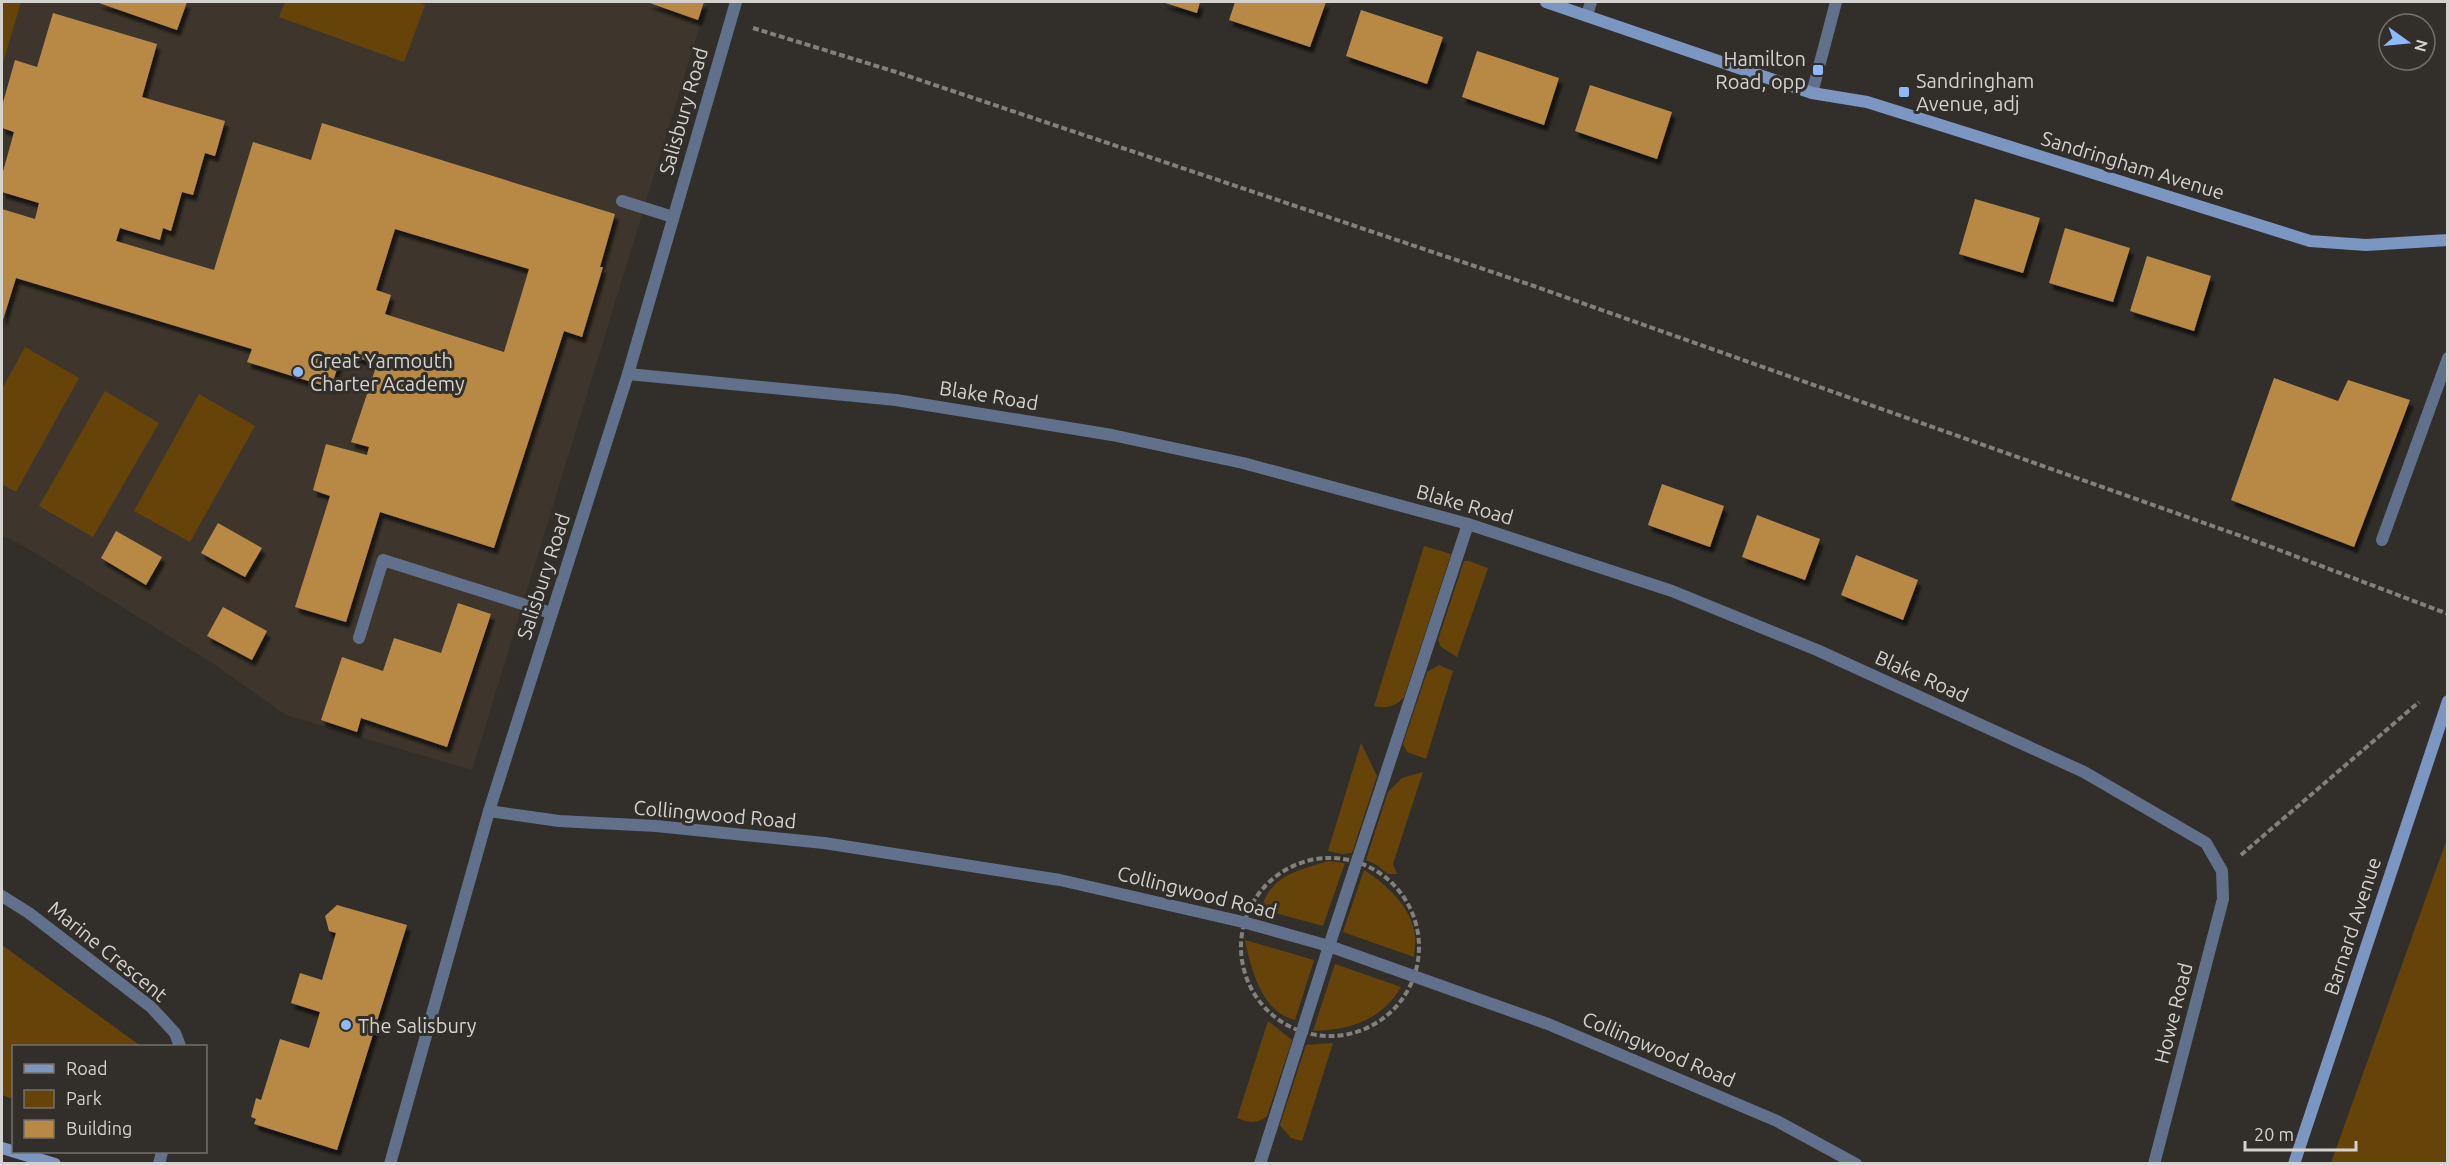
<svg xmlns="http://www.w3.org/2000/svg" width="2449" height="1165" font-family="Ubuntu,sans-serif">
<defs>
<filter id="shadow"><feDropShadow dx="3.5" dy="6" stdDeviation="1.5" flood-color="#0009"/></filter>
</defs>
<rect width="100%" height="100%" fill="#322f2a"/>
<!-- built -->
<path fill="#3e362d" d="M2,2H707L472,770L286,715L211,662L27,548L2,535Z"/>
<!-- green -->
<g fill="#664409">
<path d="M2,2H21L2,66Z"/>
<path d="M285,2H417L425,5L404,62L279,17Z"/>
<path d="M25,347L79,378L16,492L2,484V389Z"/>
<path d="M105,391L159,423L93,537L39,506Z"/>
<path d="M199,394L255,426L190,542L134,511Z"/>
<path d="M1424,546L1451,554L1404,697C1396,706 1387,709 1374,706Z"/>
<path d="M1464,561H1469L1488,568L1457,657L1441,647L1438,640Z"/>
<path d="M1439,665L1453,671L1426,759L1407,752L1403,744L1427,672Z"/>
<path d="M1361,743L1377,776L1352,853L1342,854L1328,851Z"/>
<path d="M1423,772L1393,864L1397,874H1388L1377,865L1366,860L1388,792L1402,778Z"/>
<path d="M2447,839V1163H2331Z"/>
<path d="M1328,861L1345,863L1323,926L1261,909C1271,875 1297,871 1328,861Z"/>
<path d="M1364,870C1386,884 1413,908 1415,937C1416,943 1414,951 1414,957L1343,932Z"/>
<path d="M1245,940L1314,960L1295,1020C1262,1012 1251,970 1245,940Z"/>
<path d="M2,945L124,1034L141,1046H14L13,1099L2,1095Z"/>
<path d="M1335,964L1401,987C1382,1020 1350,1030 1313,1031Z"/>
<path d="M1268,1021L1292,1040L1267,1116C1257,1124 1249,1123 1237,1118Z"/>
<path d="M1333,1043L1302,1141L1291,1138L1280,1125L1306,1045Z"/>
</g>
<!-- building -->
<g fill="#b88845" fill-rule="evenodd" filter="url(#shadow)">
<path d="M96,2H187L177,30Z"/>
<path d="M647,2H704L698,20Z"/>
<path d="M1162,2H1200L1197,13Z"/>
<path d="M1235,2H1326L1310,47L1229,20Z"/>
<path d="M1361,10L1443,37L1427,84L1346,56Z"/>
<path d="M53,13L157,44L142,97L225,121L215,156L205,153L193,195L182,192L171,231L163,228L160,240L120,228L116,241L214,270L253,142L311,160L322,123L615,214L600,267H603L582,337L564,331L494,548L380,512L346,622L295,607L330,496L313,490L326,444L367,455L369,447L351,442L377,364L342,353L331,388L247,362L252,349L16,278L2,323V209L35,219L39,203L2,192V175L14,132L2,128V106L15,60L37,67ZM395,229L529,269L504,352L385,314L391,295L376,290Z"/>
<path d="M1477,51L1559,78L1544,125L1462,97Z"/>
<path d="M1590,85L1672,112L1657,159L1575,131Z"/>
<path d="M1975,199L2040,218L2023,273L1959,254Z"/>
<path d="M2065,228L2130,248L2113,302L2049,283Z"/>
<path d="M2147,256L2211,276L2194,331L2130,311Z"/>
<path d="M2274,378L2338,401L2348,380L2410,400L2354,547L2231,500Z"/>
<path d="M1662,484L1724,506L1710,547L1648,525Z"/>
<path d="M1757,515L1820,539L1805,580L1742,557Z"/>
<path d="M218,523L262,548L245,577L201,553Z"/>
<path d="M116,531L162,557L146,585L101,558Z"/>
<path d="M1856,555L1918,580L1903,620L1841,595Z"/>
<path d="M458,603L491,614L447,747L361,718L357,732L321,720L342,657L383,671L394,638L441,653Z"/>
<path d="M223,607L267,631L252,660L207,636Z"/>
<path d="M337,905L407,925L337,1150L254,1124L256,1119L251,1117L256,1098L261,1100L280,1039L309,1048L320,1012L291,1003L300,973L322,980L336,933L329,931L325,916Z"/>
</g>
<g fill="none" stroke-linecap="round" stroke-linejoin="round">
<!-- path -->
<g stroke="#82807c" stroke-width="4" stroke-dasharray="6 3" stroke-linecap="butt">
<path d="M753,28L896,72L1534,286L2266,545L2448,614"/>
<path d="M2241,855L2419,702"/>
<circle cx="1330" cy="947" r="89"/>
</g>
<!-- lane -->
<g stroke="#61718c" stroke-width="12">
<path d="M1587,15L1591,2"/>
<path d="M622,201L673,217"/>
<path d="M2382,540L2448,358"/>
<path d="M359,638L383,560L551,613"/>
<path d="M1260,1164L1329,946L1468,524"/>
</g>
<!-- street -->
<g stroke="#61718c" stroke-width="12">
<path d="M1812,93L1836,2"/>
<path d="M628,374L896,400L1112,435L1243,463L1468,524L1672,591L1817,650L2084,772L2206,843L2222,871L2223,899L2154,1164"/>
<path d="M489,811L559,821L656,826L824,843L1060,880L1243,922L1329,946L1548,1024L1777,1121L1856,1164"/>
<path d="M2,896L29,913L151,1007L175,1033L180,1046"/>
<path d="M159,1164L162,1152"/>
<path d="M390,1164L489,811L628,374L736,2"/>
</g>
<!-- secondary -->
<g stroke="#7b96c0" stroke-width="12">
<path d="M1546,2L1812,93L1867,102L2310,241L2366,245L2448,240"/>
<path d="M2,1148L55,1164"/>
<path d="M2294,1164L2448,701"/>
</g>
</g>
<!-- markers -->
<g fill="#8eb9fd" stroke="#322f2a" stroke-width="2">
<rect x="1812" y="64" width="12" height="12" rx="3"/>
<rect x="1898" y="86" width="12" height="12" rx="3"/>
<circle cx="298" cy="372" r="6"/>
<circle cx="346" cy="1025" r="6"/>
</g>
<g text-anchor="middle" dominant-baseline="central" stroke-width="6" stroke-linejoin="round" paint-order="stroke">
<!-- poi labels -->
<g font-size="20" fill="#d4d2cf" stroke="#322f2a" text-anchor="start">
<text x="1806" y="58" text-anchor="end">Hamilton<tspan x="1806" dy="23">Road, opp</tspan></text>
<text x="1916" y="80">Sandringham<tspan x="1916" dy="23">Avenue, adj</tspan></text>
<text x="310" y="360">Great Yarmouth<tspan x="310" dy="23">Charter Academy</tspan></text>
<text x="358" y="1025">The Salisbury</text>
</g>
<!-- street labels -->
<g font-size="20" fill="#d4d2cf" stroke="#322f2a">
<text transform="translate(683 111) rotate(-74)">Salisbury Road</text>
<text transform="translate(2133 165) rotate(17)">Sandringham Avenue</text>
<text transform="translate(989 395) rotate(9)">Blake Road</text>
<text transform="translate(1465 504) rotate(16)">Blake Road</text>
<text transform="translate(543 576) rotate(-72)">Salisbury Road</text>
<text transform="translate(1922 676) rotate(24)">Blake Road</text>
<text transform="translate(715 814) rotate(5)">Collingwood Road</text>
<text transform="translate(1197 892) rotate(14)">Collingwood Road</text>
<text transform="translate(2352 926) rotate(-72)">Barnard Avenue</text>
<text transform="translate(108 951) rotate(39)">Marine Crescent</text>
<text transform="translate(2173 1013) rotate(-76)">Howe Road</text>
<text transform="translate(1659 1049) rotate(23)">Collingwood Road</text>
</g>
</g>
<!-- border -->
<rect width="2449" height="1165" fill="none" stroke="#d4d2cf" stroke-width="6"/>
<!-- legend -->
<rect x="12" y="1045" width="195" height="108" fill="#322f2a" stroke="#73706c" stroke-width="1.5"/>
<rect x="24" y="1064" width="30" height="9" fill="#7b96c0" stroke="#73706c" stroke-width="1.5"/>
<text x="66" y="1075" font-size="18" fill="#d4d2cf">Road</text>
<rect x="24" y="1090" width="30" height="18" fill="#664409" stroke="#73706c" stroke-width="1.5"/>
<text x="66" y="1105" font-size="18" fill="#d4d2cf">Park</text>
<rect x="24" y="1120" width="30" height="18" fill="#b88845" stroke="#73706c" stroke-width="1.5"/>
<text x="66" y="1135" font-size="18" fill="#d4d2cf">Building</text>
<!-- north arrow -->
<g transform="translate(2407 42) rotate(105)"><circle r="28" fill="#322f2a" stroke="#73706c" stroke-width="1.5"/>
<path d="M0-4.5L10 22L0 15L-10 22Z" fill="#8eb9fd"/>
<text y="-9" font-size="16" font-weight="bold" text-anchor="middle" fill="#d4d2cf">N</text>
</g>
<!-- scale -->
<path d="M2245 1141v9h111v-9" fill="none" stroke="#d4d2cf" stroke-width="3"/>
<text x="2254" y="1141" font-size="18" fill="#d4d2cf" stroke="#322f2a" stroke-width="4.5" paint-order="stroke">20 m</text>
</svg>
